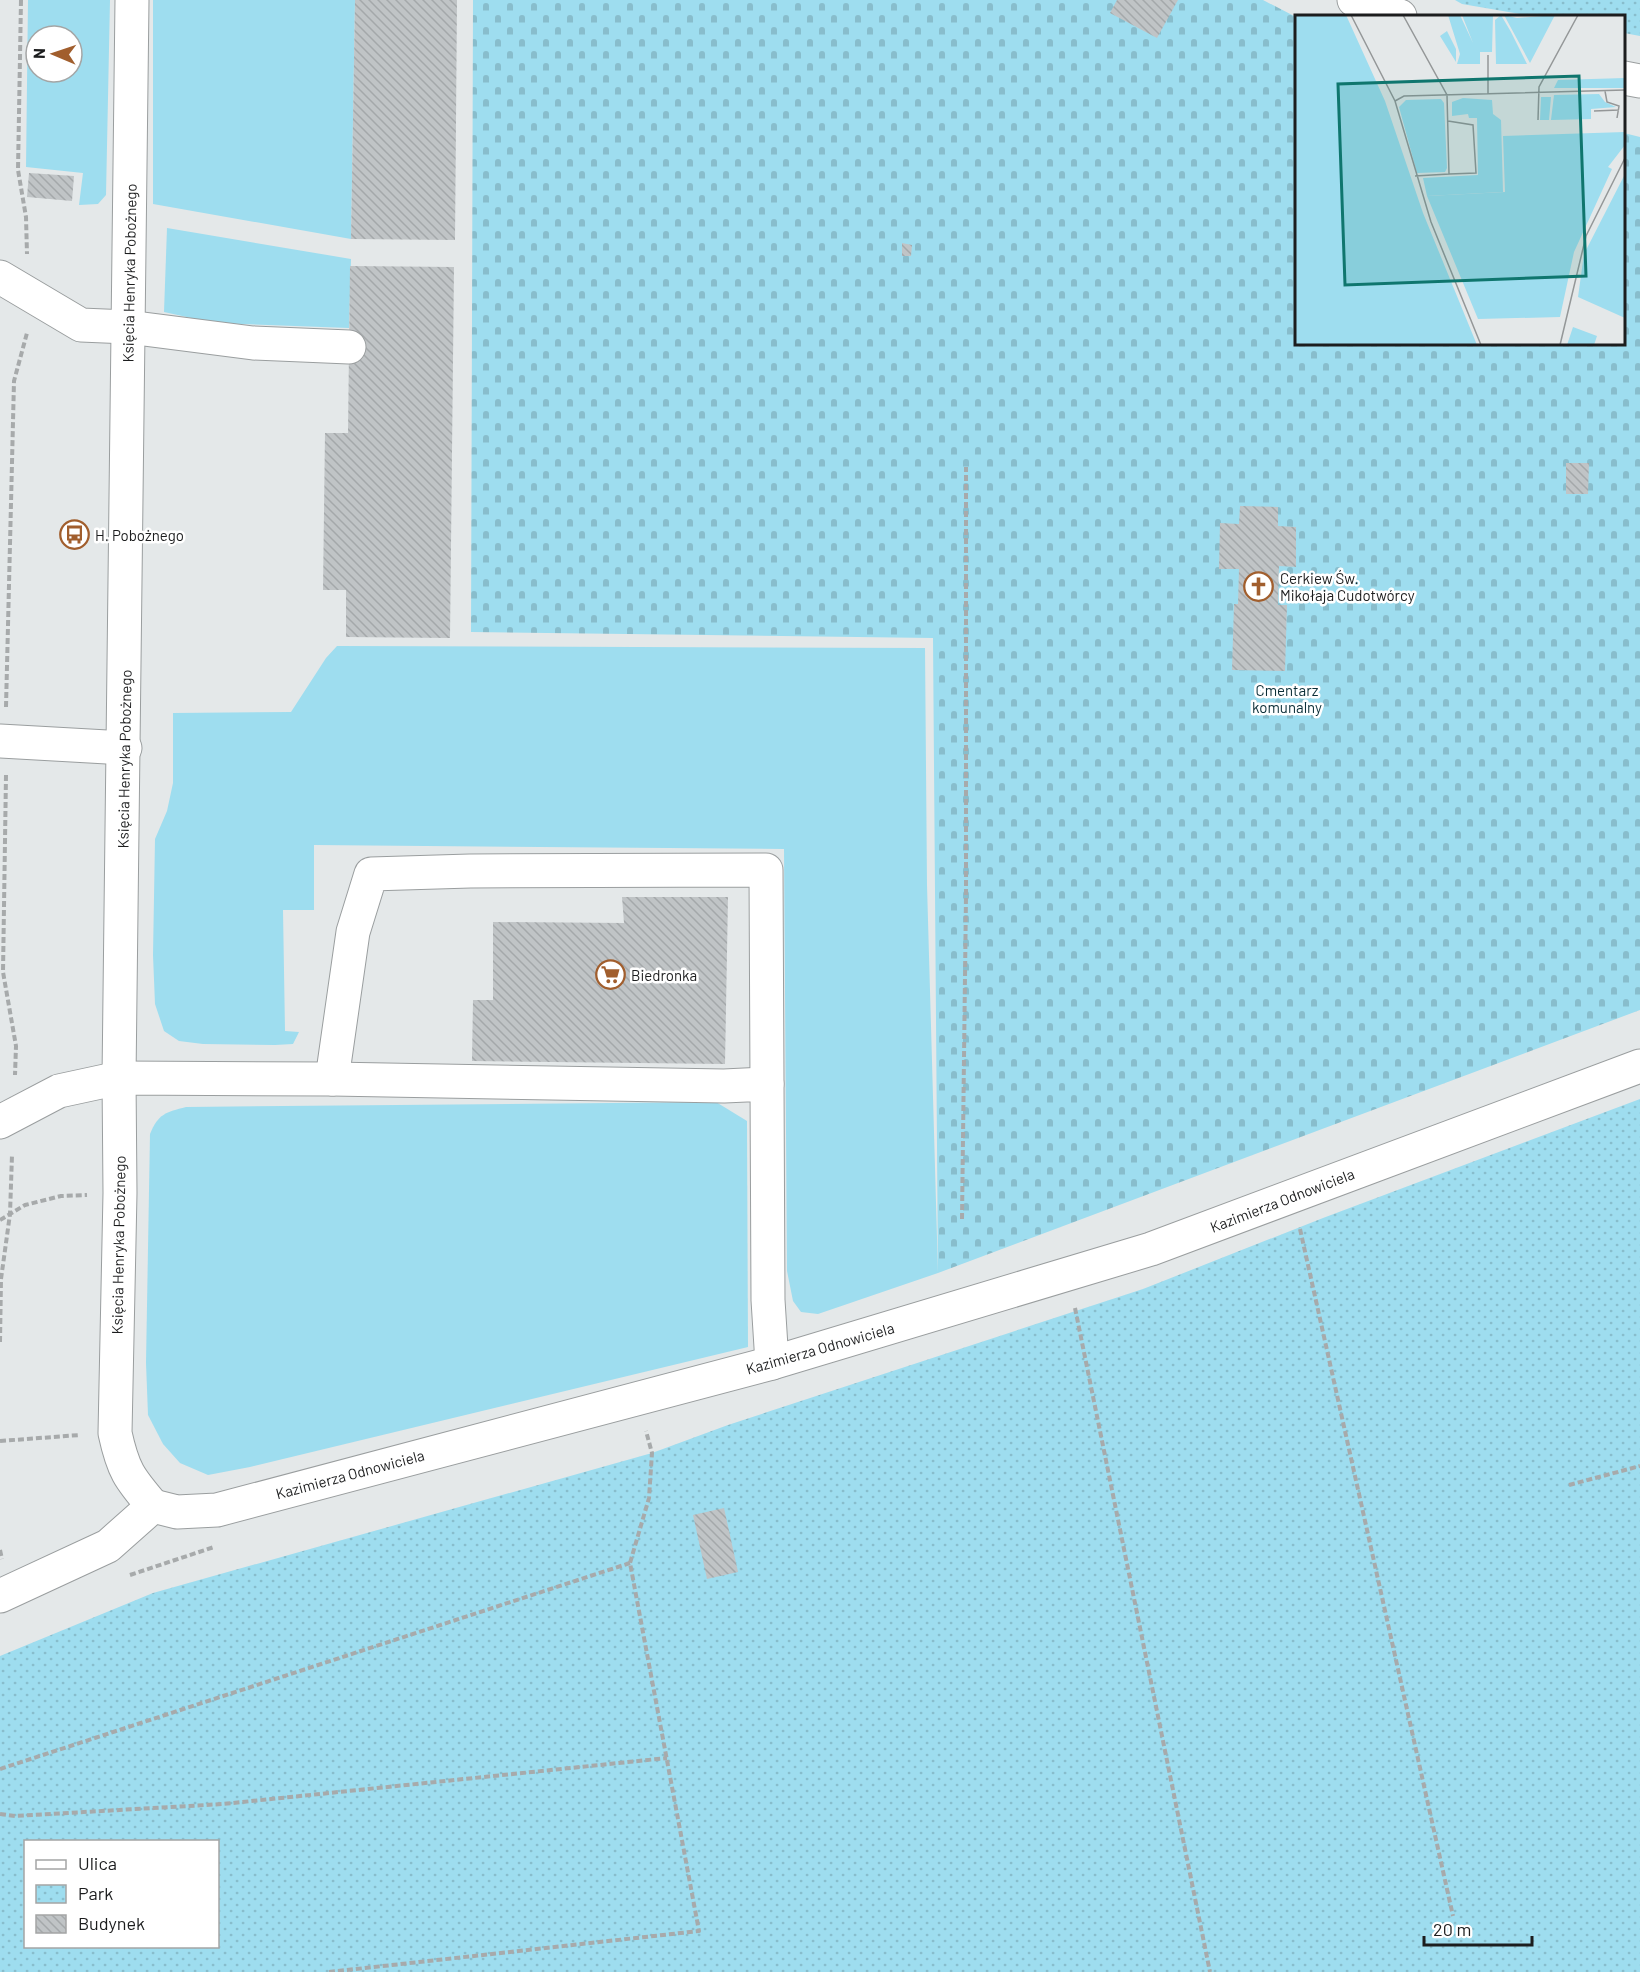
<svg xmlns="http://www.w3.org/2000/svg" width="1640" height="1972" font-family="Barlow,sans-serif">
<defs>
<pattern id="cemetery-stones" width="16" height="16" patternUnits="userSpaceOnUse" patternTransform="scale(1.5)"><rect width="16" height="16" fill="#9eddef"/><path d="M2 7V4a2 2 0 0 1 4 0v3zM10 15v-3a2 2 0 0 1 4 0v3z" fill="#88bdcc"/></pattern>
<pattern id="park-dots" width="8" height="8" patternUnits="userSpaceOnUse" patternTransform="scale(1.5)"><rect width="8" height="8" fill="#9eddef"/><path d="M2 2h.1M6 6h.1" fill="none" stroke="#88bdcc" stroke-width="1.8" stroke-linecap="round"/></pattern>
<pattern id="building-back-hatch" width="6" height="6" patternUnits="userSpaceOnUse" patternTransform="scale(1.5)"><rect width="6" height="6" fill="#c0c4c6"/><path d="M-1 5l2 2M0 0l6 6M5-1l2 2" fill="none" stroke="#a4a8aa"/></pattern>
</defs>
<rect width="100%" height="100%" fill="#e4e8e9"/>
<!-- grass -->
<g fill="#9eddef" fill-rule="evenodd">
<path d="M28,0H110L106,195L98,204L79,205L83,173L26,167ZM36,36H72V72H36Z"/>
<path d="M153,0H355L351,239L153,204Z"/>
<path d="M167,228L351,259L349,328L214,323L164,312Z"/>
<path d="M337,646L925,648L927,885L938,1273L818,1314L801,1312L793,1301L787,1271L784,849L314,845V910H283L285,1031L299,1032L293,1044L275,1045L203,1044L179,1041L164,1031L155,1004L153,955L155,839L167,811L173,783V713L291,712L326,658Z"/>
<path d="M716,1102L747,1121L748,1347L250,1467L208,1475L180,1463L163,1444L148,1415L146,1363L150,1134C158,1114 166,1112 186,1107Z"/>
</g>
<!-- cemetery -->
<path fill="url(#cemetery-stones)" d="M473,0H1263L1296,17V344H1624V133L1640,137V1010L938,1273L933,638L471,632Z"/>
<!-- park -->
<g fill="url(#park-dots)" fill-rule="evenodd">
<path d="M1455,0H1640V36L1624,33V16H1532L1462,4Z"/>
<path d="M1640,1099V1972H0V1656L153,1593L652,1453L728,1425L1143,1289L1323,1218ZM26,1842H218V1946H26Z"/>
</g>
<!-- building -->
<g fill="url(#building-back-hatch)">
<path d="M355,0H457L455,240L351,239Z"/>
<path d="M1117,0H1178L1157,38L1110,13Z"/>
<path d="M29,173L74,176L72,201L27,197Z"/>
<path d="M902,243L912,245L911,256H902Z"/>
<path d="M350,266L454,267L450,638L346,637V590H323L325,433H348Z"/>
<path d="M1566,463H1589L1588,494H1566Z"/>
<path d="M1240,506L1278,507V526L1296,527V567L1279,566L1278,605H1287L1285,671L1232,670L1234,604H1238L1239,569H1219L1220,523L1239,524Z"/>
<path d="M622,897H728L725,1064L472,1061L473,1000H493V922L624,923Z"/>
<path d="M724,1508L738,1572L707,1579L693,1515Z"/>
</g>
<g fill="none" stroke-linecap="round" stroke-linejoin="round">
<defs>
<g id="minor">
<path d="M132,0L119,1078L120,1193L115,1433C123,1470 129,1478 153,1506"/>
<path d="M1354,0L1400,16"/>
<path d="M1624,78L1640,81"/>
<path d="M0,277L81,325L128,327L253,343L349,347"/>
<path d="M0,741L125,748"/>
<path d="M332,1079L353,932L371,874L470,871L766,870L767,1084"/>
<path d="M0,1122L59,1091L119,1078L332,1079L724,1086L767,1084L768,1300L772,1363"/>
<path d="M153,1506L177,1512L217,1510L772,1363L1151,1249L1640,1066"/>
<path d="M0,1596L108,1546L153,1506"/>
</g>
</defs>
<!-- minor casing -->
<use href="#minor" stroke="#9a9e9f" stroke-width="35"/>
<!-- path -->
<g stroke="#a7aaab" stroke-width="4" stroke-dasharray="6 3" stroke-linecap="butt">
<path d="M21,0L18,170L26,217L27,254"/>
<path d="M6,707L14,381L27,333"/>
<path d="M6,775L3,972L16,1046L15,1075"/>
<path d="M962,1219L966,896V467"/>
<path d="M0,1220L25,1205L61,1196L87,1195"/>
<path d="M1300,1229L1453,1916"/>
<path d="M1075,1308L1210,1972"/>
<path d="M0,1342L1,1279L10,1214L12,1155"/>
<path d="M0,1441L80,1435"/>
<path d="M1569,1485L1640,1466"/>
<path d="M0,1550L2,1559"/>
<path d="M130,1575L214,1547"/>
<path d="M0,1769L630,1563"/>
<path d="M0,1814L15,1816L223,1804L667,1758"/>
<path d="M329,1972L699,1931L630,1563L649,1498L652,1453L646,1431"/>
</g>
<!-- minor -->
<use href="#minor" stroke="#fff" stroke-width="33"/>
</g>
<!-- icons -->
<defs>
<symbol id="bus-ring" viewBox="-11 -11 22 22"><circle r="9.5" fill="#fff" stroke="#a15e2d" stroke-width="1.5"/><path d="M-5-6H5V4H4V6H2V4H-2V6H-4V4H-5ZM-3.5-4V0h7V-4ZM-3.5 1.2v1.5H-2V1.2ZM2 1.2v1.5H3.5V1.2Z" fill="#a15e2d"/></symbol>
<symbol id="church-ring" viewBox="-11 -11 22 22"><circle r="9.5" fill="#fff" stroke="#a15e2d" stroke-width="1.5"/><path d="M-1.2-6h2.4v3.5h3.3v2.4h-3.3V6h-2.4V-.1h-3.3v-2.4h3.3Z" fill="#a15e2d"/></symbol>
<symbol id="supermarket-ring" viewBox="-11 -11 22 22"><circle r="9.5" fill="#fff" stroke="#a15e2d" stroke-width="1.5"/><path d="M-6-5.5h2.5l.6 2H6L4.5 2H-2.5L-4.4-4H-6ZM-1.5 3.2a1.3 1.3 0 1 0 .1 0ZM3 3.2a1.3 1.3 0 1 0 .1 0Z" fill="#a15e2d"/></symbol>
</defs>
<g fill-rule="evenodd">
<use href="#bus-ring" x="58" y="518" width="33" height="33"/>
<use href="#church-ring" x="1242" y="570" width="33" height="33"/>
<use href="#supermarket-ring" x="594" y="958" width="33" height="33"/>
</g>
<g text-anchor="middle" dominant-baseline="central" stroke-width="5" stroke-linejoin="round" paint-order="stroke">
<!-- street labels -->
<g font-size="15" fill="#1c1d1e" stroke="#fff">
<text transform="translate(129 273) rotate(-89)">Księcia Henryka Pobożnego</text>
<text transform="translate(124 759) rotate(-89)">Księcia Henryka Pobożnego</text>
<text transform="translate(1282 1200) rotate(-21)">Kazimierza Odnowiciela</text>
<text transform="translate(118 1245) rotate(-89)">Księcia Henryka Pobożnego</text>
<text transform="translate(820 1348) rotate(-16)">Kazimierza Odnowiciela</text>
<text transform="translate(350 1474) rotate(-15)">Kazimierza Odnowiciela</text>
</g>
<!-- poi labels -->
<g font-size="15" fill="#1c1d1e" stroke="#fff" text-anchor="start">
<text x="95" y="535">H. Pobożnego</text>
<text x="1280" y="578">Cerkiew Św.<tspan x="1280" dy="17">Mikołaja Cudotwórcy</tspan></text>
<text x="631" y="975">Biedronka</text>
</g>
<!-- park labels -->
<g font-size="15" fill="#0b2e37" stroke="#fff">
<text x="1287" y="690">Cmentarz<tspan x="1287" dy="17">komunalny</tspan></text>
</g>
</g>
<!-- overview -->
<g transform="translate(1295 15)">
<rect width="330" height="330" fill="#e4e8e9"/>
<path d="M153,0H165L178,28L167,0H198L197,37H185V49H162L165,39ZM206,0L216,17L232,49H201L200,5ZM209,0L222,3L260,0L235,48ZM152,16L161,34V47L145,21ZM330,63V73H259L263,65ZM304,79L310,87L321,92L296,94V104L256,105L259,80ZM246,82H256L254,105H245ZM168,83L197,85L198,99L206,105L208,177L132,181L128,163L183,160L182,103H174L173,99L157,101V87ZM146,84L149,88L152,153L150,157L122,158L104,92L111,85ZM278,312L302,321L299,330H272Z" fill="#9eddef"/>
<path d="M330,117V130L313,152L317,154L279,237L265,302L183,304L132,181L210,177L208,121Z" fill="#9eddef"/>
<path d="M0,0H51L90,86L128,198L182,330H0ZM330,159V303L283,282L289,239Z" fill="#9eddef"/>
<path fill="none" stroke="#949798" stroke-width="1.5" d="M56,0L100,86L136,207L186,330M108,0L152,80L154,159L120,161M310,76L312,87L324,91L322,103M193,79V40M100,86L109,81L330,75M299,96L324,95M243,105L244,72L283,0M153,106L178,110L181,158L154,159M265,330L291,221L330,143"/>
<path fill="#0f766e" fill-opacity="0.15" stroke="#0f766e" stroke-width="3" d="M284,61L291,261L50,270L43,69Z"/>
<rect width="330" height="330" fill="none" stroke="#1c1d1e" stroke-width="3"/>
</g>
<!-- legend -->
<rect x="24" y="1840" width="195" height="108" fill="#ffffff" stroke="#a4a5a5" stroke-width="1.5"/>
<rect x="36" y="1860" width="30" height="9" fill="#ffffff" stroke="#a4a5a5" stroke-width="1.5"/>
<text x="78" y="1870" font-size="18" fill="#1c1d1e">Ulica</text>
<rect x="36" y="1885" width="30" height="18" fill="url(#park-dots)" stroke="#a4a5a5" stroke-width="1.5"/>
<text x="78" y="1900" font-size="18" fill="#1c1d1e">Park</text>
<rect x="36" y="1915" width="30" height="18" fill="url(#building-back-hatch)" stroke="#a4a5a5" stroke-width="1.5"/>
<text x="78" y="1930" font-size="18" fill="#1c1d1e">Budynek</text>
<!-- north arrow -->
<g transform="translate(54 54) rotate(272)"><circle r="28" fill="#ffffff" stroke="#a4a5a5" stroke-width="1.5"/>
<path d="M0-4.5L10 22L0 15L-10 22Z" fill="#a15e2d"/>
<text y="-9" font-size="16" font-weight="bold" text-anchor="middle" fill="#1c1d1e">N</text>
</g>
<!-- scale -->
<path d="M1424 1936v9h108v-9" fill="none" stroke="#1c1d1e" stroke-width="3"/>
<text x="1433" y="1936" font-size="18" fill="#1c1d1e" stroke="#ffffff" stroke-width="4.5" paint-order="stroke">20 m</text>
</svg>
